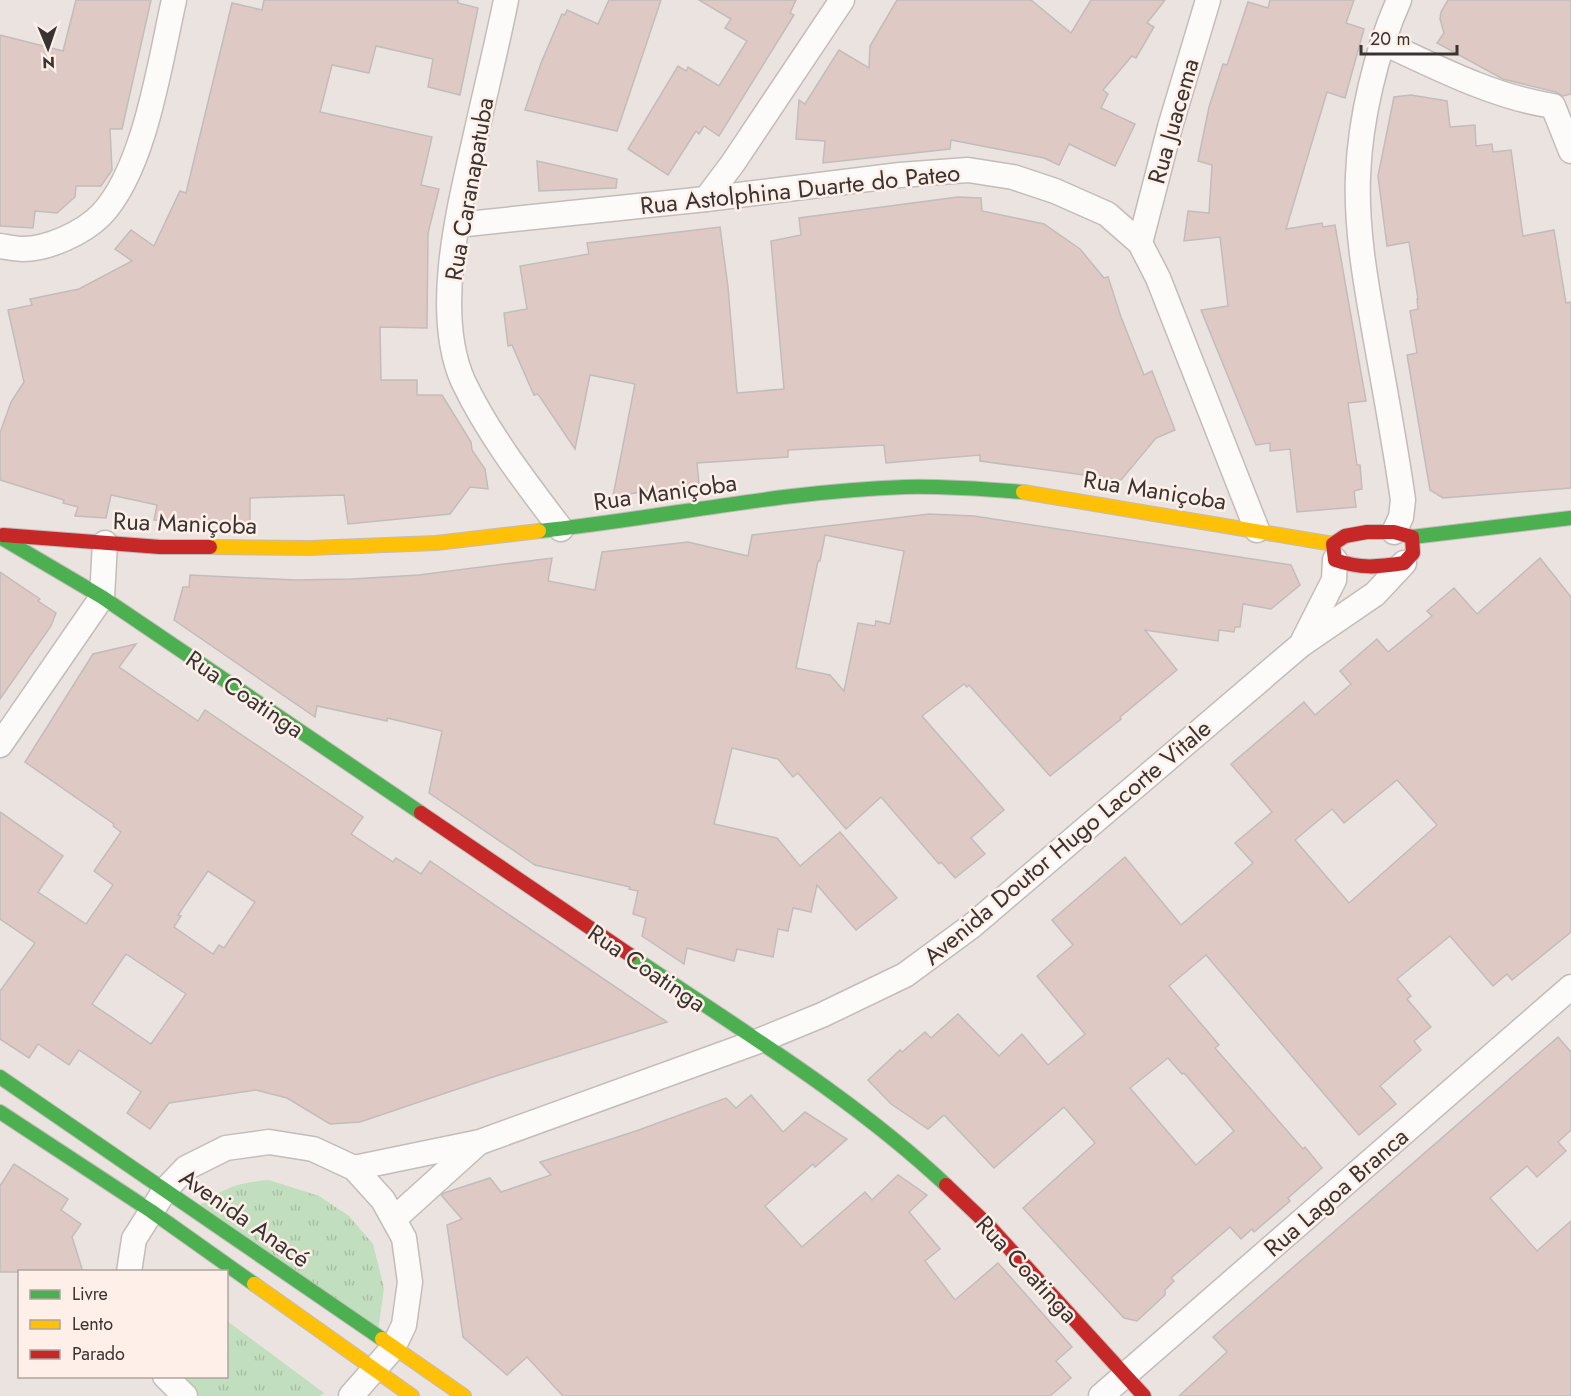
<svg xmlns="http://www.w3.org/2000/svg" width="1571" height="1396" font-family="Jost,sans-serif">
<defs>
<pattern id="grass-tufts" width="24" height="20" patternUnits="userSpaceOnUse" patternTransform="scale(1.5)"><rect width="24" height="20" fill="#c1debe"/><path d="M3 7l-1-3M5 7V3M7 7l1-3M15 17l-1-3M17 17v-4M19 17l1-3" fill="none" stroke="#a7bfa4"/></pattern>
</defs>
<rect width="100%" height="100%" fill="#ebe3e0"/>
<!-- grass -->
<g fill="url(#grass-tufts)">
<path d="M269,1180L319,1196L349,1216L373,1244L384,1288L378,1331L199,1206C224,1187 239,1183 269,1180Z"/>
<path d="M227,1321L324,1393L320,1396H198L183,1384L177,1377L226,1376Z"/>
</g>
<!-- building -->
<g fill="#dec9c5" stroke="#c2bcba" stroke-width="1.5" fill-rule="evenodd">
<path d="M76,0H151L122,129H110L112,170L101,186H76L75,197L57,213L35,211L33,228L0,226V35L63,51Z"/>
<path d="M264,0H458V3L478,8L460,95L428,87L433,59L376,46L369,73L332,65L320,112L432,137L421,185L439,189L428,233L427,328L380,327L381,380H417V395H442L471,442L472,450L485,469L488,489L470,487L450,514L348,524L344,495L250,498V525L154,520L157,505L111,495L106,518L75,516L78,507L63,503L64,500L0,480V433L11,402L24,382L8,310L32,305L30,299L79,289L132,261L115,249L131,230L154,246L180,191L186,193L232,3L262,10Z"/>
<path d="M609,0H661L617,131L525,110L541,63L562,14L565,15L567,10L598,24Z"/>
<path d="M699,0H796L790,13L794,15L719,136L704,126L699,134L696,131L668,175L628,149L678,66L686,71L688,67L719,86L747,41L725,28L731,19Z"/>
<path d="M897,0H1031L1071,33L1091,0H1165L1147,23L1154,27L1136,58L1132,56L1103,90L1108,94L1101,108L1135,124L1115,166L1069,144L1059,165L1044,158L951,140L950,149L823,163L825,141L796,139L799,100L805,104L839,50L869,68L870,46Z"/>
<path d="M1270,0H1354L1346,23L1364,29L1345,98L1327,92L1286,229L1322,223L1323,227L1335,225L1366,401L1348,403L1357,465H1360L1362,489L1354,491L1356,507L1297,512L1290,449L1270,451V443L1256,445L1201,310L1228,306L1220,237L1184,241L1188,211L1209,213L1212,165L1198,161L1209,107L1223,64L1227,65L1248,2L1268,8Z"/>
<path d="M1448,0H1571V94L1563,96L1556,92L1503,79L1437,43L1444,33L1440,19L1441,12Z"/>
<path d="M1411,95L1447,101L1450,127L1475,125L1476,146L1492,144L1493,152L1511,150L1523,236L1554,230L1566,303L1571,302V488L1443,498L1430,490L1407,355L1417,353L1410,311L1418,309L1417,299H1418L1409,242L1387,246L1378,176L1394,97Z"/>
<path d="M537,161L617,179L616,188L539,191Z"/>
<path d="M958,197L981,198L982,211L1044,224L1080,249L1104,278L1108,277L1121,317L1144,375L1152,371L1175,430L1156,438L1121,480L980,461V455L886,463L884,445L788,450V457L697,463L699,484L613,496L635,384L590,375L575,449L538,394L534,395L512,345L508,346L504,313L527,309L520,266L589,254L587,243L720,227L728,287L737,393L784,389L771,241L801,235L799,218Z"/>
<path d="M929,514L974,516L1291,565L1300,585L1271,609L1243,604L1240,627H1235L1234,632L1219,630L1218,641L1145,630L1177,670L1120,717L1121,719L1050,776L969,685L967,687L964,684L922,716L1004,810L971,838L985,854L955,878L941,862L939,864L881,797L846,829L798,773L793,777L778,759L732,748L714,824L777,838L800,866L840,832L897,898L856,930L817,885L811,912L793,908L788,931L778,929L773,957L737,949L734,961L687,948L684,964L642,936L646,918L633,914L638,891L629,889L630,887L535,865L429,793L442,731L387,718V721L317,706L315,717L174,620L183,587H189L190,575L295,580L351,579L419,575L552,558L548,581L595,590L602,552L688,542L748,556L752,535ZM825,535L904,551L890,624L876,621L875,626L858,623L844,691L830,675L796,668L818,561H820Z"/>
<path d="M1540,558L1571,597V932L1512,980L1507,974L1493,986L1450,936L1397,979L1411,996L1407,999L1431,1027L1414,1041L1421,1050L1380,1086L1396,1104L1359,1135L1206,955L1169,986L1219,1045L1215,1048L1303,1149L1305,1147L1322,1168L1288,1198L1290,1201L1254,1232L1252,1229L1241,1239L1230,1227L1171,1278L1174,1281L1165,1290V1295L1137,1321L1124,1318L1023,1208L1095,1143L1064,1107L994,1168L944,1115L928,1129L891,1104L868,1080L900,1050L902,1052L925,1032L931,1038L958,1014L999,1056L1022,1034L1048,1065L1085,1034L1037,976L1073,945L1052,920L1125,857L1181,925L1253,863L1235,843L1272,812L1231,764L1304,702L1315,715L1351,684L1340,671L1377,639L1388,652L1432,616L1427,611L1454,588L1477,614ZM1397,780L1437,825L1349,903L1295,840L1332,809L1344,823ZM1168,1058L1182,1074L1184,1073L1234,1131L1196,1165L1130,1088Z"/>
<path d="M0,572L40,599L38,601L56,613L51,626L0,699Z"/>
<path d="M136,644L119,667L198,721L205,710L363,817L351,834L393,862L396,858L421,874L430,861L667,1022L493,1077L360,1122L330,1124L287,1098L256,1090L169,1103L150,1129L127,1113L141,1092L79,1050L69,1065L38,1044L29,1058L0,1039V991L35,943L0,919V812L63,856L38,892L86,924L113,885L94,871L121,832L113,826L114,824L25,762L93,654ZM208,871L255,902L224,948L219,945L213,954L174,927L181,916L178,915ZM126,954L186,994L151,1044L92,1004Z"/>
<path d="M1558,1037L1571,1052V1130L1558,1142L1566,1151L1537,1177L1527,1166L1490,1198L1537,1251L1571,1221V1396H1179L1227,1352L1213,1337Z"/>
<path d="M751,1095L783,1132L805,1112L847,1139L815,1167L813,1164L765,1206L802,1247L865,1192L872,1200L898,1175L927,1195L909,1212L940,1249L925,1261L955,1300L998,1263L1072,1347L1056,1361L1071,1378L1050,1396H563L527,1357L507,1375L463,1337L447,1225L462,1219L441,1195L444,1193L490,1178L501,1192L551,1175L540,1162L636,1131L726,1098L736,1108Z"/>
<path d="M14,1164L68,1199L61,1210L81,1224L72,1237L83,1272H0V1186Z"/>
</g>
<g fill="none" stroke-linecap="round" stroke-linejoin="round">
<defs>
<g id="street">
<path d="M506,0C497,45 486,89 476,134C460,205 432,311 463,381C488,434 526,483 561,529"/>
<path d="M1384,43C1438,68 1494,97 1553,106L1571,151"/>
<path d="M706,199L733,163L842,0"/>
<path d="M457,225L706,199L900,175L968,170L1013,177L1055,191L1107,214L1140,243L1158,278L1257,530"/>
<path d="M1140,243L1170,127L1208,0"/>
<path d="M0,246C7,247 15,249 23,249C48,249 83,233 101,215C145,169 160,62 174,0"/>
<path d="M1394,532L1401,517L1403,500C1395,443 1384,386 1374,329C1365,279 1356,227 1358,176C1360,119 1376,52 1399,0"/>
<path d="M1304,639L1334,580L1335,560"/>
<path d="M0,745L102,597L105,543"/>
<path d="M354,1168L480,1142L756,1042L822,1015L905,975L973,925L1302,644L1375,594L1404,563"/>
<path d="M394,1219L478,1143"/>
<path d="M129,1272L134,1239L165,1190L186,1168L226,1148L269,1142L313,1149L354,1168L383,1200L404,1238L410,1282L404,1325L393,1348L351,1396"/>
<path d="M165,1376L185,1396"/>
<path d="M1101,1396L1571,987"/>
</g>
<g id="fast">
<path d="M539,531C661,518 782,491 905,487C944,486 984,489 1023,492"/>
<path d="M0,537L102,597L421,813"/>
<path d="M1412,537L1571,518"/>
<path d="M630,955C737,1028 851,1096 946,1185"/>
<path d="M0,1077L382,1339"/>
<path d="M0,1112L151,1211L254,1284"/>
</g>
<g id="slow">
<path d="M1023,492L1333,544"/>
<path d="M210,547L310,548L436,543L539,531"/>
<path d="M254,1284L412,1396"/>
<path d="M382,1339L464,1396"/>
</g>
<g id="jam">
<path d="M1367,532H1394L1412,537L1413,553L1404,563C1378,567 1361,569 1335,560L1333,544L1345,536Z"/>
<path d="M3,535L160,547H210"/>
<path d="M421,813L630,955"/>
<path d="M946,1185L988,1225L1144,1396"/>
</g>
</defs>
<!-- street casing -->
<use href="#street" stroke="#c3bcba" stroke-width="27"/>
<!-- fast casing -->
<use href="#fast" stroke="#c3bcba" stroke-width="16"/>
<!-- slow casing -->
<use href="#slow" stroke="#c3bcba" stroke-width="16"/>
<!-- jam casing -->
<use href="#jam" stroke="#c3bcba" stroke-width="16"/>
<!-- street -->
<use href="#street" stroke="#fcfbfa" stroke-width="24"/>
<!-- fast -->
<use href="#fast" stroke="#4caf50" stroke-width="14"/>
<!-- slow -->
<use href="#slow" stroke="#ffc107" stroke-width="14"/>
<!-- jam -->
<use href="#jam" stroke="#c62828" stroke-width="14"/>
</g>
<g text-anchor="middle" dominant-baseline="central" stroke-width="5" stroke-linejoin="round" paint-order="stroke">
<!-- street labels -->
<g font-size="24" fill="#393431" stroke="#feefe9">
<text transform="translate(1173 121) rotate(-74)">Rua Juacema</text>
<text transform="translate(469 189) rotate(-80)">Rua Caranapatuba</text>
<text transform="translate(800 189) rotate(-6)">Rua Astolphina Duarte do Pateo</text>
<text transform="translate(1155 490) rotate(9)">Rua Maniçoba</text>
<text transform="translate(665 492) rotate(-8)">Rua Maniçoba</text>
<text transform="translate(185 523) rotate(2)">Rua Maniçoba</text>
<text transform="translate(245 694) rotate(34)">Rua Coatinga</text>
<text transform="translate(1067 842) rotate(-40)">Avenida Doutor Hugo Lacorte Vitale</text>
<text transform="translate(647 968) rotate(34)">Rua Coatinga</text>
<text transform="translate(1336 1192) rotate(-41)">Rua Lagoa Branca</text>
<text transform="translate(245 1218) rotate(35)">Avenida Anacé</text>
<text transform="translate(1027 1269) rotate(47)">Rua Coatinga</text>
</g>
</g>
<!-- legend -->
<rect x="18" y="1270" width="210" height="108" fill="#feefe9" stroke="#afa49f" stroke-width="1.5"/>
<rect x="30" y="1290" width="30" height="9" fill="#4caf50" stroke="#afa49f" stroke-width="1.5"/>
<text x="72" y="1300" font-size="18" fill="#393431">Livre</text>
<rect x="30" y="1320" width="30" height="9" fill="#ffc107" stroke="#afa49f" stroke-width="1.5"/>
<text x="72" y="1330" font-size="18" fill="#393431">Lento</text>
<rect x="30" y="1350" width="30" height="9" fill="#c62828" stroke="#afa49f" stroke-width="1.5"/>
<text x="72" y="1360" font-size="18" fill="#393431">Parado</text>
<!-- north arrow -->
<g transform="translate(48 48) rotate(178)" stroke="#feefe9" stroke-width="4.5" paint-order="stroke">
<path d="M0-4.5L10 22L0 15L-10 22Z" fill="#393431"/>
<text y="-9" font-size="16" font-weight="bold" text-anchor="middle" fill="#393431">N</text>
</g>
<!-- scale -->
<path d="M1361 45v9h96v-9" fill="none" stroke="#393431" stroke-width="3"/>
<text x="1370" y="45" font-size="18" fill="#393431" stroke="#feefe9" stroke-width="4.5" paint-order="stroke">20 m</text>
</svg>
